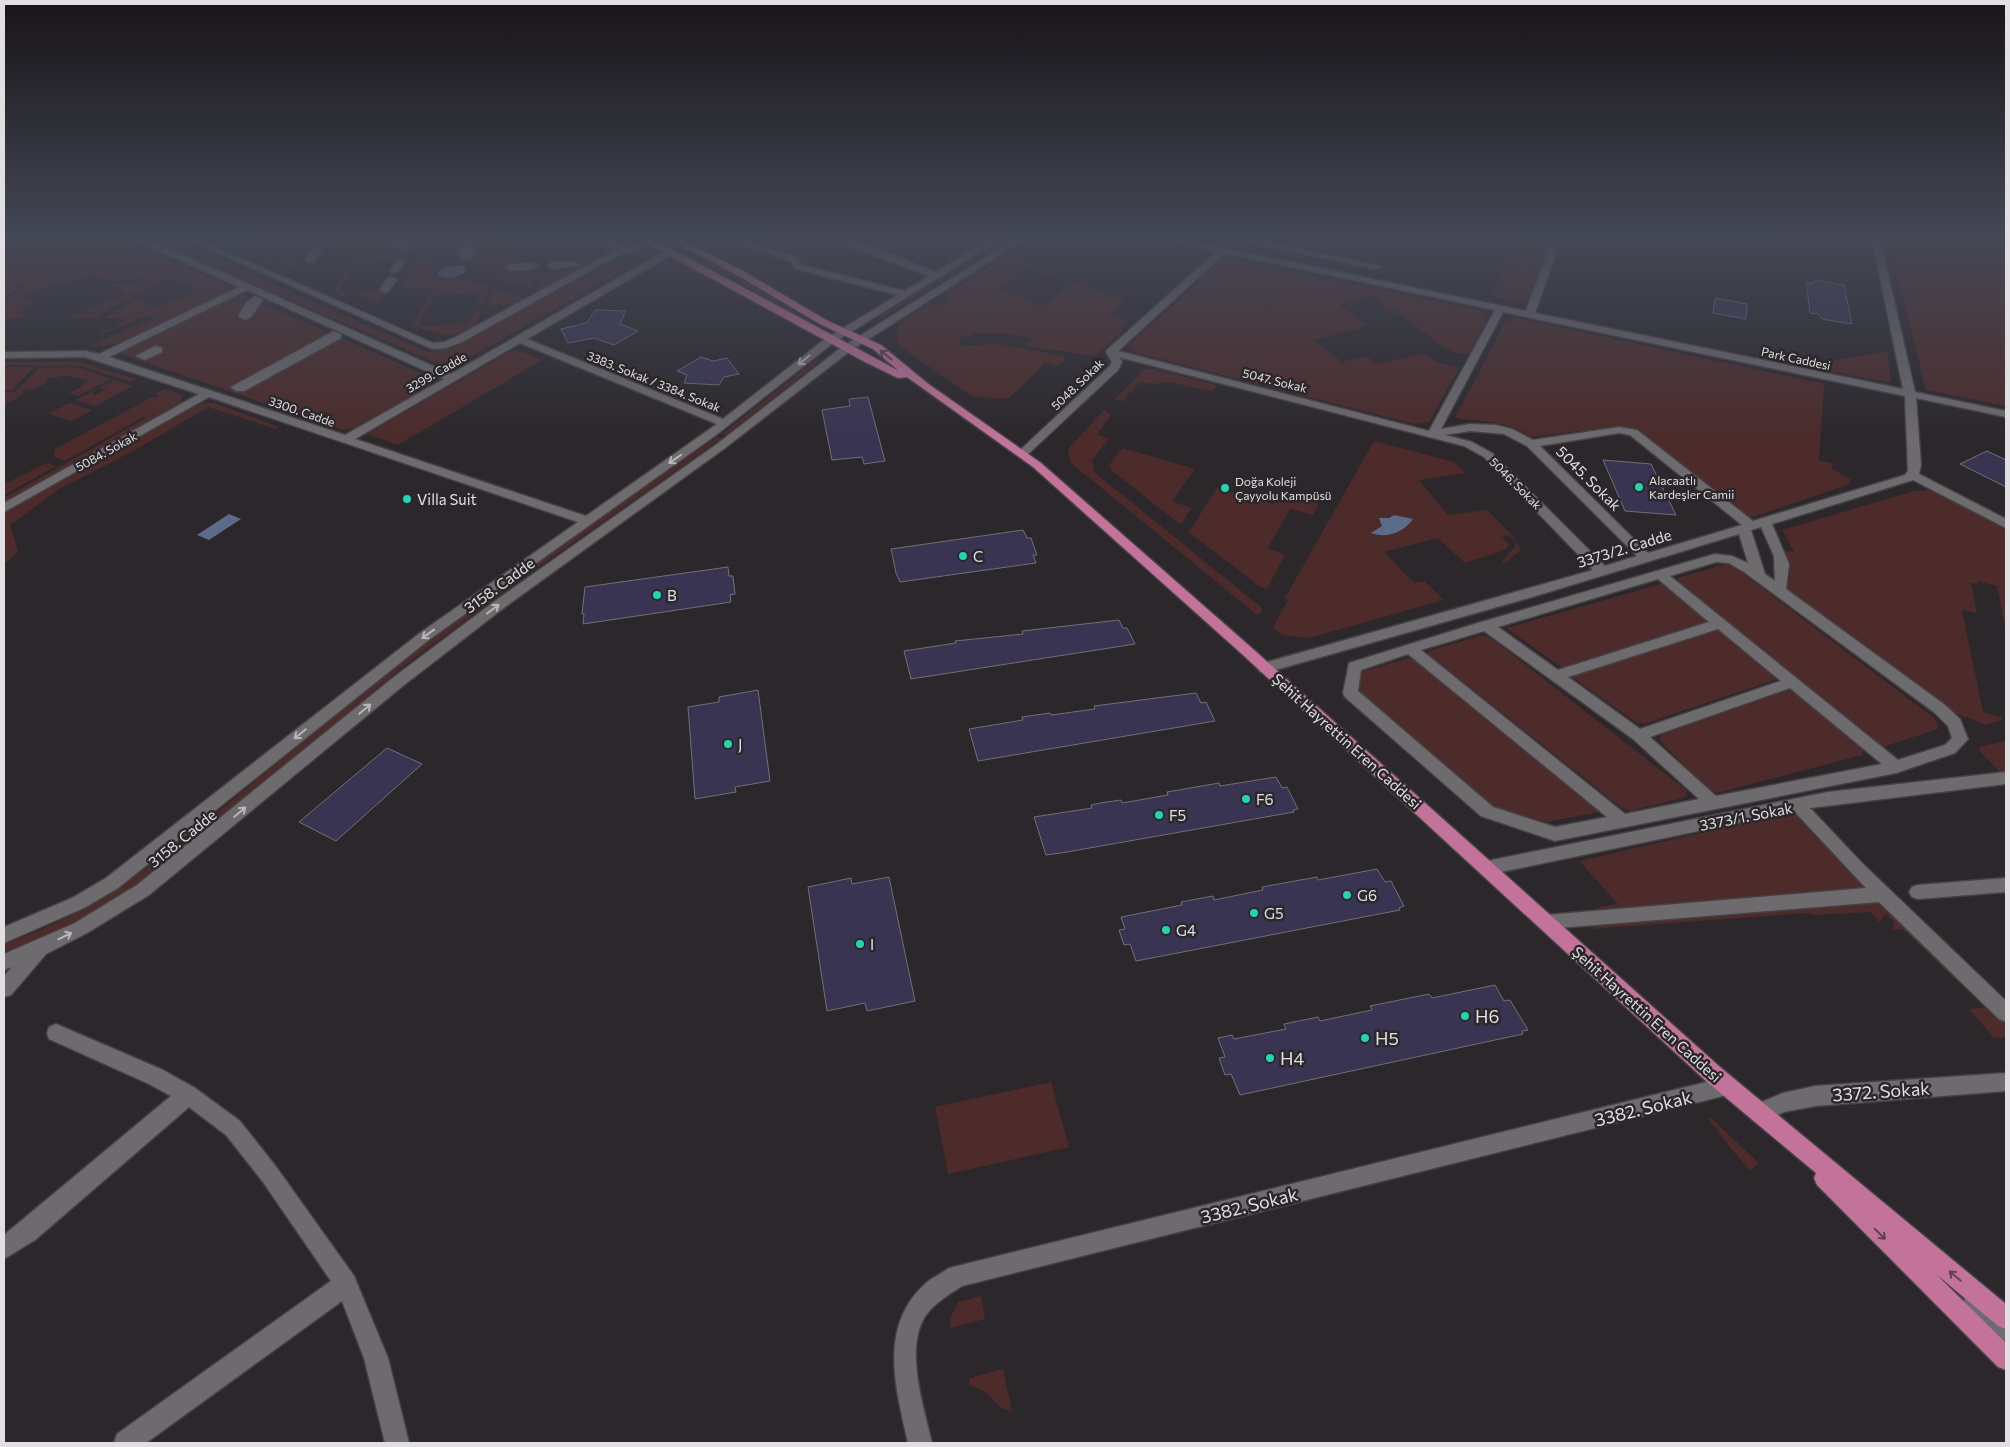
<svg xmlns="http://www.w3.org/2000/svg" width="2010" height="1447" font-family="Commissioner,sans-serif">
<rect width="100%" height="100%" fill="#2b272b"/>
<!-- green -->
<g fill="#4c2b2a" fill-rule="evenodd">
<path d="M150,239H169L428,352L453,348L600,268L614,266L628,268L458,364L446,367Z"/>
<path d="M278,239H283L266,262L298,260L292,269L275,262L267,265L260,262Z"/>
<path d="M336,239H385L389,242L332,245Z"/>
<path d="M432,239H472L463,255Z"/>
<path d="M476,239H506L501,241L504,242L503,247L578,244L600,257L584,267L548,269L549,266L574,264L579,246L518,249L511,267L535,266L534,269L475,273L472,272L474,267L462,262Z"/>
<path d="M1004,239H1011L881,318H877Z"/>
<path d="M1517,239H1535L1550,243L1531,295L1522,301L1492,296Z"/>
<path d="M1888,239H1981L2006,241V406L1926,390Z"/>
<path d="M4,241L128,242L232,287L227,293C182,315 136,346 86,347L155,318L149,315L99,335L104,330L81,331L113,329L126,318H103L137,300L152,307L160,306L198,291L191,290L184,283L178,284L169,279L143,289L145,291L130,296L133,298L115,305L98,317L66,318L128,293L111,285L127,282L130,286L146,280L142,278L110,282L92,274L66,284L61,281L32,292L34,293L22,298L35,305L23,309V318L4,319V301L26,286H20L4,298Z"/>
<path d="M397,244L414,253L412,257L356,264L339,292L385,290L377,304L351,293L343,297L332,292L352,260L376,245Z"/>
<path d="M674,244L739,277L811,322L808,323L734,279L668,245Z"/>
<path d="M372,245L354,257L326,255L331,247Z"/>
<path d="M417,255L438,267L432,273L408,274Z"/>
<path d="M1005,257L1059,272L1052,277L1025,269L998,289L1024,297L1021,300L1043,306L1074,282L1126,301L1110,315L1129,321L1120,329L1124,330L1095,356L1024,346L1031,339L1013,334L970,333V336L959,337L961,346L1000,344L1064,356V360L1057,366L1045,363L1008,399L973,397L901,347C893,340 897,332 900,322L930,303L940,306L949,297L944,295Z"/>
<path d="M1229,259L1479,310L1488,317L1467,355L1453,352L1432,340L1434,339L1393,310L1388,312L1381,307L1386,306L1371,295L1339,305L1368,326L1313,340L1342,362L1366,356L1378,364L1422,353L1440,363L1459,368L1429,422L1414,424L1134,352L1128,346L1222,261Z"/>
<path d="M580,269L538,291L536,290L542,271Z"/>
<path d="M538,271L533,289L484,275L486,274Z"/>
<path d="M432,275L437,279L459,278L490,287L483,304H476L481,293L434,295L419,326L469,323L474,311H481L475,325C443,342 443,333 411,326L435,287L400,288L407,276Z"/>
<path d="M494,289L525,298L514,304L487,306Z"/>
<path d="M242,295L430,377L431,385L361,427L343,430L120,354L124,349L235,296Z"/>
<path d="M1517,318L1824,384L1819,460L1833,463L1831,468L1850,479V484L1750,518L1643,434L1619,426L1531,437C1510,421 1481,421 1455,418L1505,322Z"/>
<path d="M520,351L542,360L398,445L369,435V433L509,352Z"/>
<path d="M1887,351L1891,381L1886,382L1802,366Z"/>
<path d="M817,359L821,360L726,435L722,434Z"/>
<path d="M5,362H79L136,379L131,382L81,366L7,365L5,367H34L12,390H4Z"/>
<path d="M69,367L79,368L111,379L77,396L69,393L83,386L81,385L89,380L64,375L56,378L52,377L45,381L48,382L33,390L29,389L21,392L24,394L4,405V392H15L39,368Z"/>
<path d="M1153,369L1216,385L1213,390L1208,391L1170,382L1152,384L1140,382L1122,401L1114,400L1143,370Z"/>
<path d="M115,380L133,386L95,406L76,400L93,391H95L92,394L95,395L106,389H97Z"/>
<path d="M165,389L182,395L180,404L4,502V498L146,418L143,417L65,461L54,457L55,449L152,397L156,398L159,396L154,394Z"/>
<path d="M69,403L92,410L72,421L48,414Z"/>
<path d="M207,403H215L279,427L275,429L208,407L137,449L61,488L10,525L18,552L4,565V512L193,406Z"/>
<path d="M1104,410L1111,415L1097,434L1109,439L1092,460L1094,472L1261,607V613L1257,615L1071,463L1068,449Z"/>
<path d="M717,437L722,438L523,578L405,665L221,818L214,815L400,662L519,575Z"/>
<path d="M1374,441L1454,462L1465,473L1419,480L1448,515L1487,510L1512,535L1521,550L1504,564L1502,562L1515,547V542L1509,535L1502,536L1509,545L1505,550L1465,563L1438,538L1384,552L1414,583L1424,581L1444,600L1309,638L1282,635L1273,628L1288,600L1285,598ZM1394,515L1410,524L1392,534H1373L1383,526L1380,518H1389Z"/>
<path d="M1122,448L1195,469L1172,501L1191,508L1181,525L1111,470L1110,464Z"/>
<path d="M47,463L56,466L4,495V484Z"/>
<path d="M1217,488L1273,504L1279,493L1319,504L1313,515L1290,509L1268,548L1285,555L1267,589L1260,587L1189,532Z"/>
<path d="M1929,490L1945,494L2006,526V633L1997,586L1977,581L1978,584L1971,583L1977,613L1962,610L1983,712L2001,717L2002,720L1986,725L1950,711L1786,588C1793,573 1790,565 1783,551L1794,552L1782,530L1914,491Z"/>
<path d="M1729,563L1934,718L1939,725L1938,729L1883,747L1677,581L1678,578Z"/>
<path d="M1661,584L1711,622L1564,669L1506,628Z"/>
<path d="M1719,630L1778,675L1777,679L1644,724L1637,723L1571,676Z"/>
<path d="M1483,635L1490,637L1686,790L1687,797L1630,811L1622,808L1428,654V651Z"/>
<path d="M1408,658L1413,659L1600,812L1546,822L1493,807L1358,691L1361,672Z"/>
<path d="M1793,688L1865,747L1862,755L1717,793L1708,789L1660,741L1661,735Z"/>
<path d="M2006,741V775H2003L1979,751L1981,746Z"/>
<path d="M1812,807L1866,870L1941,936L1974,969L1960,972L1955,979L1903,929L1892,930L1894,922L1885,914L1880,923L1871,912L1814,915L1807,913L1593,929L1599,907L1618,904L1579,861Z"/>
<path d="M186,838L192,841C133,890 77,927 4,952V944C76,919 126,885 186,838Z"/>
<path d="M1987,1007L2006,1025V1037L1994,1038L1969,1009Z"/>
<path d="M1051,1082L1069,1147L948,1174L935,1107Z"/>
<path d="M1710,1117L1759,1163L1750,1170L1732,1150L1708,1118Z"/>
<path d="M981,1296L985,1319L951,1328L950,1319L958,1302Z"/>
<path d="M1003,1369L1012,1412L1001,1408L987,1393L969,1384L970,1378Z"/>
</g>
<!-- water -->
<g fill="#5b6c8b">
<path d="M463,265L467,270C460,278 445,281 437,274L444,267Z"/>
<path d="M229,514L241,519L209,540L197,535Z"/>
<path d="M1394,515L1413,519C1404,532 1387,539 1371,533L1382,526L1379,518H1389Z"/>
</g>
<!-- building -->
<g fill="#3a3453" stroke="#707075">
<path d="M1815,280L1844,285L1852,324L1822,319L1818,314L1810,313L1806,282L1813,284Z"/>
<path d="M1715,298L1747,304L1746,319L1713,313Z"/>
<path d="M596,310L626,311L620,324L638,331L614,345L594,338L568,343L561,329L586,323Z"/>
<path d="M701,357L713,361L727,358L739,374L724,377L719,385L684,383L687,375L677,371Z"/>
<path d="M868,397L885,461L864,464L862,457L832,460L822,410L850,406L849,399Z"/>
<path d="M1987,451L2006,460V487L1960,464Z"/>
<path d="M1603,460L1651,464L1676,515L1625,511Z"/>
<path d="M1023,530L1027,538H1031L1037,555H1033L1036,563L900,582L896,573L891,549Z"/>
<path d="M728,567L729,576H733L735,594L730,595L731,602L583,624L584,614H582L585,587Z"/>
<path d="M1119,620L1123,628H1127L1135,644L911,679L904,651L956,643L955,641L1023,634L1022,631Z"/>
<path d="M758,690L770,781L735,787L736,792L695,799L688,707L719,702V697Z"/>
<path d="M1196,693L1201,703L1206,702L1215,721L978,761L969,729L1023,720L1022,717L1050,713L1051,715L1095,709L1094,706Z"/>
<path d="M387,748L422,764L336,841L299,822Z"/>
<path d="M1276,777L1282,788L1287,787L1298,809L1293,810L1294,812L1061,853L1046,855L1034,817L1092,808L1091,805L1106,802L1121,800L1122,803L1168,795L1167,792L1219,783L1220,786Z"/>
<path d="M1377,869L1385,882L1391,881L1404,906L1399,908L1400,910L1136,961L1130,944L1124,945L1119,930L1125,929L1121,917L1182,905L1181,902L1213,896L1214,900L1263,890L1262,887L1317,877L1318,880Z"/>
<path d="M889,877L915,1001L867,1011L865,1003L827,1011L808,887L851,878L852,884Z"/>
<path d="M1495,985L1504,1001L1510,1000L1528,1030L1522,1031L1523,1034L1240,1095L1231,1074L1225,1075L1219,1058L1225,1057L1218,1038L1232,1035L1234,1039L1286,1029L1284,1024L1318,1017L1320,1021L1372,1010L1370,1006L1429,994L1432,998Z"/>
</g>
<g fill="none" stroke-linecap="round" stroke-linejoin="round">
<defs>
<g id="minor">
<path d="M125,239L154,242L451,374L667,250H673V254L527,339L723,419L825,339L898,295L795,269L791,262L740,244L741,239H749L748,241L750,242L798,258L802,265L905,291L929,276L827,239C860,237 904,260 936,272L991,239H1001L833,343L716,435L430,639L118,888L84,908L4,943V927L72,898L106,878L420,633L578,522L209,397L4,512V503L199,394L85,357L4,358V352L85,351L99,354L239,287L148,246ZM247,290L444,379L345,435L109,357ZM520,343L717,424L586,516L355,439Z"/>
<path d="M187,239H198L433,343L444,342L454,338L617,249L593,239H605L624,245L625,249L640,242L646,246L629,254L622,253L462,342L446,348L432,349Z"/>
<path d="M381,239H401L414,248L403,251Z"/>
<path d="M468,239H480L472,257L467,260L458,255Z"/>
<path d="M1015,239H1025L850,351L725,448L505,607L404,685L149,895L87,933L46,954L11,995L4,997V976L12,967L4,970V954L75,923L137,885L394,677L495,601L717,444L842,347Z"/>
<path d="M1165,239H1181L1526,311L1553,239H1561L1535,313L1903,389L1872,239H1880L1915,392L2006,411V417L1916,398L1921,465L1919,474L2006,519V528L1913,480L1772,524L1789,564L1786,589L1945,705L1960,719L1968,739L1955,753L1896,773L1555,841L1481,816L1345,697L1343,693L1349,663L1481,622L1715,554L1732,556L1748,563L1739,534L1529,598L1265,673L1260,672L1258,668L1260,664L1593,570L1484,457L1464,446L1119,357L1122,362L1118,370L1026,456H1018V452L1110,366L1112,362L1106,352L1107,350L1216,252L1166,241ZM1225,253L1495,310L1429,431L1118,351ZM1503,312L1905,396L1908,471L1905,475L1753,521L1637,430L1619,427L1533,440L1512,429L1496,425L1470,424L1441,429ZM1470,431L1504,434L1527,446L1637,556L1605,566L1492,453L1472,442L1445,435ZM1619,433L1630,435L1742,525L1648,553L1540,446ZM1761,527L1774,556L1775,581L1765,574L1751,530ZM1716,562L1729,563L1744,572L1935,713L1948,726L1952,738L1945,745L1898,760L1670,576ZM1658,579L1709,622L1558,670L1498,627ZM1718,629L1781,681L1640,729L1568,677ZM1484,631L1633,739L1699,799L1625,814L1421,650ZM1408,654L1607,817L1555,827L1493,807L1358,691L1361,670ZM1790,688L1882,764L1716,796L1650,737Z"/>
<path d="M1239,239H1255L1381,266L1376,269L1243,242Z"/>
<path d="M318,248L322,251L313,262H307L305,260L313,249Z"/>
<path d="M401,259L406,262L400,271L392,273L390,271L397,260Z"/>
<path d="M574,261L579,264L577,266L552,269L547,266L552,262Z"/>
<path d="M533,263L538,266C532,272 512,273 505,268L511,264Z"/>
<path d="M387,278L392,277L397,280L388,292L385,293L380,290Z"/>
<path d="M255,296L263,300L251,317L246,320L238,316L246,303Z"/>
<path d="M334,331L341,334V338L244,391H236L231,387Z"/>
<path d="M155,346L162,348V352L145,360L136,356Z"/>
<path d="M2006,772V784L1810,808L1863,864L2006,1001V1022L1999,1019L1879,902L1546,929L1540,927L1537,922L1540,917L1546,915L1866,888L1794,811L1487,875L1481,873L1479,868L1481,863L1487,861L1828,792Z"/>
<path d="M2006,878V892L1918,899L1912,897L1909,892L1912,887L1918,885Z"/>
<path d="M56,1024L163,1070L195,1088L240,1121L277,1168L354,1276L388,1358L409,1443H385L364,1358L342,1301L146,1443H114L117,1434L331,1281L263,1182L226,1135L189,1107L35,1240L4,1259V1235L171,1096L149,1084L49,1039L47,1033L49,1027Z"/>
<path d="M2006,1073V1091L1815,1106L1784,1112L1759,1123L1752,1120L1749,1113L1752,1106L1783,1093L1815,1086Z"/>
<path d="M1727,1077L1734,1079L1737,1086L1734,1093L1727,1095L962,1286C948,1295 933,1304 924,1318C905,1352 924,1408 932,1443H908C896,1389 878,1328 924,1285C931,1278 941,1274 949,1268Z"/>
<path d="M1974,1294L1982,1297L2006,1318V1349C1990,1344 1968,1322 1962,1306L1965,1298Z"/>
</g>
<path id="major" d="M639,239H649L679,253L899,371L873,349L820,324L737,275L669,239H679L743,271L826,320L881,345L927,383L1041,463L1253,649L1720,1067L2006,1304V1329L1998,1326L1936,1274L2006,1343V1370L1998,1367L1817,1185L1814,1178L1816,1173L1706,1081L1243,655L1033,467L907,377L898,378L865,362Z"/>
</defs>
<!-- minor casing -->
<use href="#minor" stroke="#444244" stroke-width="3"/>
<!-- major casing -->
<use href="#major" stroke="#444244" stroke-width="3"/>
<!-- minor -->
<use href="#minor" fill="#6e6b6f" fill-rule="evenodd"/>
<!-- major -->
<use href="#major" fill="#c3739a" fill-rule="evenodd"/>
</g>
<!-- one-way arrows -->
<defs><path id="oneway-shaft" d="M-6 0H5M1.5-3L5.5 0L1.5 3" fill="none" stroke-width="1.6" stroke-linecap="round" stroke-linejoin="round" transform="scale(1.25)"/></defs>
<g stroke="#604252">
<use href="#oneway-shaft" transform="translate(886 355) rotate(-141)"/>
<use href="#oneway-shaft" transform="translate(1880 1234) rotate(45)"/>
<use href="#oneway-shaft" transform="translate(1955 1276) rotate(-140)"/>
</g>
<g stroke="#b9b6b9">
<use href="#oneway-shaft" transform="translate(804 360) rotate(141)"/>
<use href="#oneway-shaft" transform="translate(675 459) rotate(145)"/>
<use href="#oneway-shaft" transform="translate(493 609) rotate(-37)"/>
<use href="#oneway-shaft" transform="translate(428 634) rotate(144)"/>
<use href="#oneway-shaft" transform="translate(365 709) rotate(-40)"/>
<use href="#oneway-shaft" transform="translate(300 734) rotate(141)"/>
<use href="#oneway-shaft" transform="translate(240 812) rotate(-40)"/>
<use href="#oneway-shaft" transform="translate(65 936) rotate(-26)"/>
</g>
<!-- sky -->
<linearGradient id="sky" x2="0" y2="1"><stop stop-color="#181518"/><stop offset="0.54" stop-color="#444755"/><stop offset="1" stop-color="#444755" stop-opacity="0"/></linearGradient>
<rect width="2010" height="441" fill="url(#sky)"/>
<!-- markers -->
<g fill="#23d5af" stroke="#2b272b" stroke-width="2">
<circle cx="1639" cy="487" r="5"/>
<circle cx="1225" cy="488" r="5"/>
<circle cx="407" cy="499" r="5"/>
<circle cx="963" cy="556" r="5"/>
<circle cx="657" cy="595" r="5"/>
<circle cx="728" cy="744" r="5"/>
<circle cx="1246" cy="799" r="5"/>
<circle cx="1159" cy="815" r="5"/>
<circle cx="1347" cy="895" r="5"/>
<circle cx="1254" cy="913" r="5"/>
<circle cx="1166" cy="930" r="5"/>
<circle cx="860" cy="944" r="5"/>
<circle cx="1465" cy="1016" r="5"/>
<circle cx="1365" cy="1038" r="5"/>
<circle cx="1270" cy="1058" r="5"/>
</g>
<g text-anchor="middle" dominant-baseline="central" stroke-width="5" stroke-linejoin="round" paint-order="stroke">
<!-- far-street labels -->
<g font-size="12" fill="#e1dfe1" stroke="#2b272b">
<text transform="translate(1796 358) rotate(12)">Park Caddesi</text>
<text transform="translate(436 372) rotate(-30)">3299. Cadde</text>
<text transform="translate(1275 380) rotate(14)">5047. Sokak</text>
<text transform="translate(654 381) rotate(22)">3383. Sokak / 3384. Sokak</text>
<text transform="translate(1077 384) rotate(-44)">5048. Sokak</text>
<text transform="translate(302 411) rotate(19)">3300. Cadde</text>
<text transform="translate(106 451) rotate(-29)">5084. Sokak</text>
<text transform="translate(1516 483) rotate(45)">5046. Sokak</text>
</g>
<!-- far-poi labels -->
<g font-size="12" fill="#e1dfe1" stroke="#2b272b" text-anchor="start">
<text x="1649" y="480">Alacaatlı<tspan x="1649" dy="14">Kardeşler Camii</tspan></text>
<text x="1235" y="481">Doğa Koleji<tspan x="1235" dy="14">Çayyolu Kampüsü</tspan></text>
</g>
<!-- street labels -->
<g font-size="15" fill="#e1dfe1" stroke="#2b272b">
<text transform="translate(1589 478) rotate(45)">5045. Sokak</text>
<text transform="translate(1624 548) rotate(-17)">3373/2. Cadde</text>
<text transform="translate(499 585) rotate(-36)">3158. Cadde</text>
<text transform="translate(1347 741) rotate(42)">Şehit Hayrettin Eren Caddesi</text>
<text transform="translate(1746 816) rotate(-11)">3373/1. Sokak</text>
<text transform="translate(182 838) rotate(-39)">3158. Cadde</text>
<text transform="translate(1647 1014) rotate(42)">Şehit Hayrettin Eren Caddesi</text>
</g>
<!-- poi labels -->
<g font-size="15" fill="#e1dfe1" stroke="#2b272b" text-anchor="start">
<text x="417" y="499">Villa Suit</text>
<text x="973" y="556">C</text>
<text x="667" y="595">B</text>
<text x="738" y="744">J</text>
<text x="1256" y="799">F6</text>
<text x="1169" y="815">F5</text>
<text x="1357" y="895">G6</text>
<text x="1264" y="913">G5</text>
<text x="1176" y="930">G4</text>
<text x="870" y="944">I</text>
</g>
<!-- near-poi labels -->
<g font-size="18" fill="#e1dfe1" stroke="#2b272b" text-anchor="start">
<text x="1475" y="1016">H6</text>
<text x="1375" y="1038">H5</text>
<text x="1280" y="1058">H4</text>
</g>
<!-- near-street labels -->
<g font-size="18" fill="#e1dfe1" stroke="#2b272b">
<text transform="translate(1881 1091) rotate(-4)">3372. Sokak</text>
<text transform="translate(1643 1108) rotate(-14)">3382. Sokak</text>
<text transform="translate(1249 1205) rotate(-14)">3382. Sokak</text>
</g>
</g>
<!-- border -->
<rect width="2010" height="1447" fill="none" stroke="#e1dfe1" stroke-width="10"/>
</svg>
